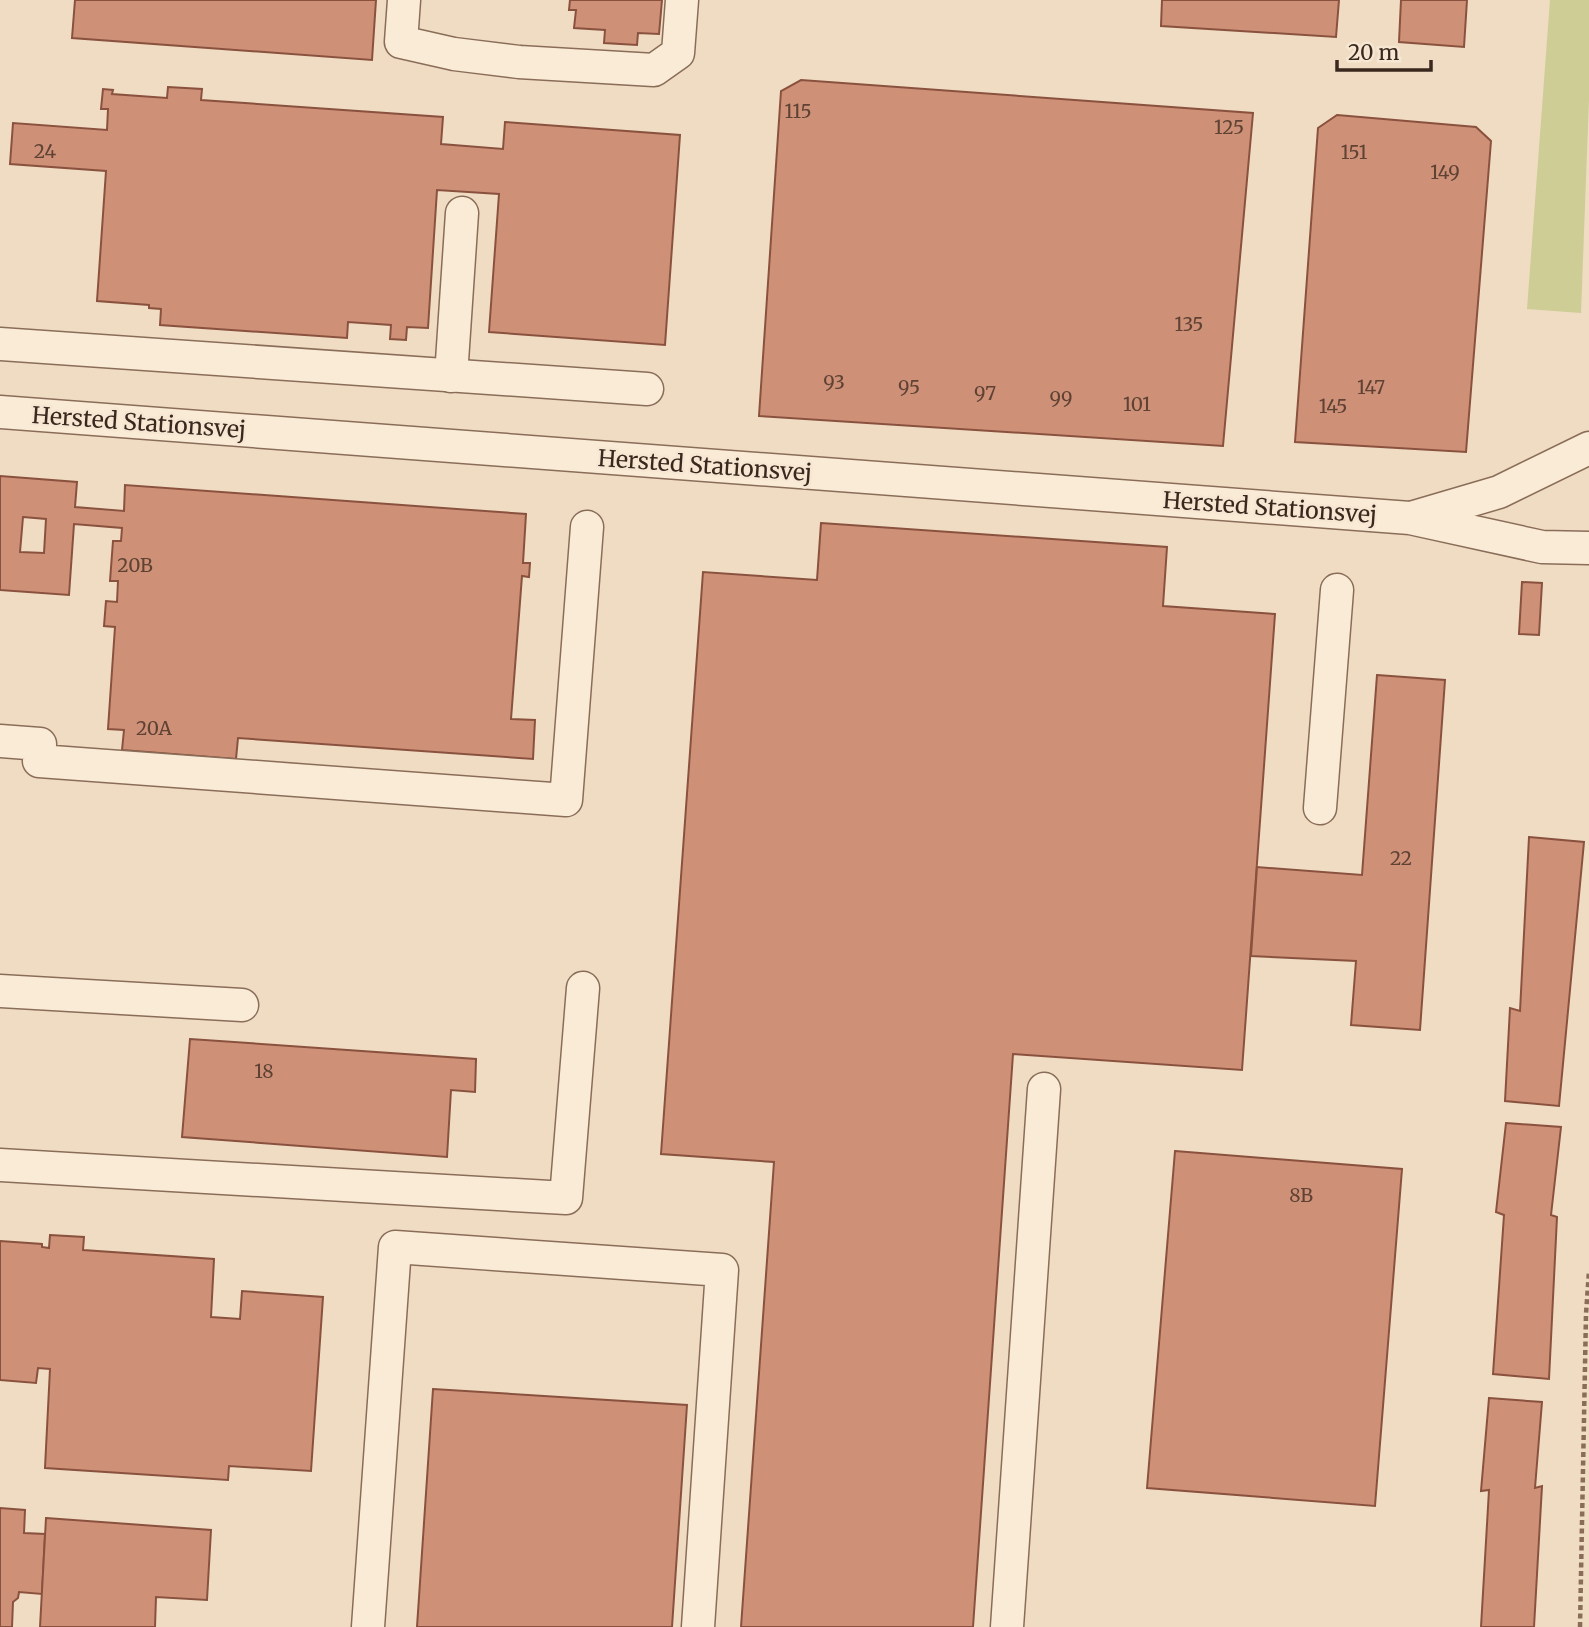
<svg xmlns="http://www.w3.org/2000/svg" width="1589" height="1627" font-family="Merriweather,serif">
<rect width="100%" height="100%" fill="#efdcc3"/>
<!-- green -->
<path fill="#cecd96" d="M1550,0H1589V99L1581,313L1527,309Z"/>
<!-- building -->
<g fill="#ce9178" stroke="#8a523e" stroke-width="2" fill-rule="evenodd">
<path d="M75,0H376L372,60L72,38Z"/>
<path d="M570,0H662L659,34L638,33L637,45L604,43L605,30L574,28L576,10H569Z"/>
<path d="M1162,0H1339L1336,37L1161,26Z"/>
<path d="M1401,0H1467L1464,47L1399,42Z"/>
<path d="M801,80L1253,113L1223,446L759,416L781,91Z"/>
<path d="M168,87L202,89L201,100L443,117L441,144L503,149L505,122L680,135L665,345L489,332L499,194L437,190L428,328L407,327L406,340L390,339L391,325L348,322L347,338L160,325L161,309L149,308V305L97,301L106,171L10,164L13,123L107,130L108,109H101L103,89L113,90L112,94L167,98Z"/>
<path d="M1337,115L1476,127L1491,141L1466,452L1295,442L1318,128Z"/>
<path d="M0,476L77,482L75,507L124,511L125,485L526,514L523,563H530L529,577L522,576L511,719L535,720L533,759L238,738L236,759L122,750L124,730L108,729L115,627L104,626L106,601L117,602L118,581H110L113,541H121L122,528L74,524L69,595L0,590ZM23,517L46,519L44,553L20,552Z"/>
<path d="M821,523L1167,547L1163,606L1275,614L1242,1070L1013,1054L973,1627H741L774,1162L661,1154L703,572L817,580Z"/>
<path d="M1522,582L1542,583L1539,635L1519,634Z"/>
<path d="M1377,675L1445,680L1420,1030L1351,1025L1356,961L1251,956L1257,867L1362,875Z"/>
<path d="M1529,837L1584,842L1559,1106L1505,1101L1510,1008L1520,1011Z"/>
<path d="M190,1039L476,1059L475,1092L451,1090L447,1157L182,1137Z"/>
<path d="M1506,1123L1561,1127L1551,1215L1557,1217L1549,1379L1493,1374L1504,1215L1496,1212Z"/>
<path d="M1175,1151L1402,1169L1375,1506L1147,1488Z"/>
<path d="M50,1235L84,1237L83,1250L214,1259L211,1317L240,1319L242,1291L323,1297L311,1471L229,1466L228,1480L45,1468L50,1369L38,1368L36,1383L0,1380V1241L42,1244V1247L49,1248Z"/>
<path d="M433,1389L687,1405L672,1627H417Z"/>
<path d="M1489,1398L1542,1402L1535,1488L1542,1486L1534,1627H1481L1489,1490L1481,1491Z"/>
<path d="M0,1508L25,1510L24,1533L45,1534L42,1594L19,1592L18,1598L13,1602L12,1627H0Z"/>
<path d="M46,1518L211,1530L207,1600L156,1597L155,1627H40Z"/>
</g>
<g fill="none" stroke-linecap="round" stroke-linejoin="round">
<defs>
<g id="minor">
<path d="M404,0L401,42L454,54L519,62L654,70L678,53L682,0"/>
<path d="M0,344L647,389"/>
<path d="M451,376L462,213"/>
<path d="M0,412L1410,518L1542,547L1589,548"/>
<path d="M1414,517L1499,492L1589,448"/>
<path d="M0,741L40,744L39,761L566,800L587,527"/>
<path d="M1320,808L1337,590"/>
<path d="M0,991L242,1005"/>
<path d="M0,1165L566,1198L583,988"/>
<path d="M368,1627L395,1247L722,1270L698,1627"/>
<path d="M1007,1627L1044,1089"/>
</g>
</defs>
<!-- minor casing -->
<use href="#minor" stroke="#8a6d59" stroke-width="35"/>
<!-- path -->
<path stroke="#8a6d59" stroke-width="4.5" stroke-dasharray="5 3.5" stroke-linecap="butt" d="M1580,1627L1586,1314L1589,1271"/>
<!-- minor -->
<use href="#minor" stroke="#faebd6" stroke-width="32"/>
</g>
<g text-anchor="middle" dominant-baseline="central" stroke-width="5" stroke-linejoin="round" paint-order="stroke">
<!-- number labels -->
<g font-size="19" fill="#5f4234">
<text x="798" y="111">115</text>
<text x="1229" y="127">125</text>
<text x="45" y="151">24</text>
<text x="1354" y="152">151</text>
<text x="1445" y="172">149</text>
<text x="1189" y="324">135</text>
<text x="834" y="382">93</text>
<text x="909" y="387">95</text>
<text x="1371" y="387">147</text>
<text x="985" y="393">97</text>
<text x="1061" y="398">99</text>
<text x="1137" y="404">101</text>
<text x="1333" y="406">145</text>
<text x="135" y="565">20B</text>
<text x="154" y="728">20A</text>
<text x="1401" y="858">22</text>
<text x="264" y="1071">18</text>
<text x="1301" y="1195">8B</text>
</g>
<!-- street labels -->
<g font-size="23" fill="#3a281e" stroke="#f6e7d3">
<text transform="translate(139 422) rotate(4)">Hersted Stationsvej</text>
<text transform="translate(705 465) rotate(4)">Hersted Stationsvej</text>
<text transform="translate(1270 507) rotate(4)">Hersted Stationsvej</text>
</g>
</g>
<!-- scale -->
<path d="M1337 60v10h94v-10" fill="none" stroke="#3a281e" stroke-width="3.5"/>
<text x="1348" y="60" font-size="21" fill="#3a281e" stroke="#f6e7d3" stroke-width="5" paint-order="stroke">20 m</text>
</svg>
